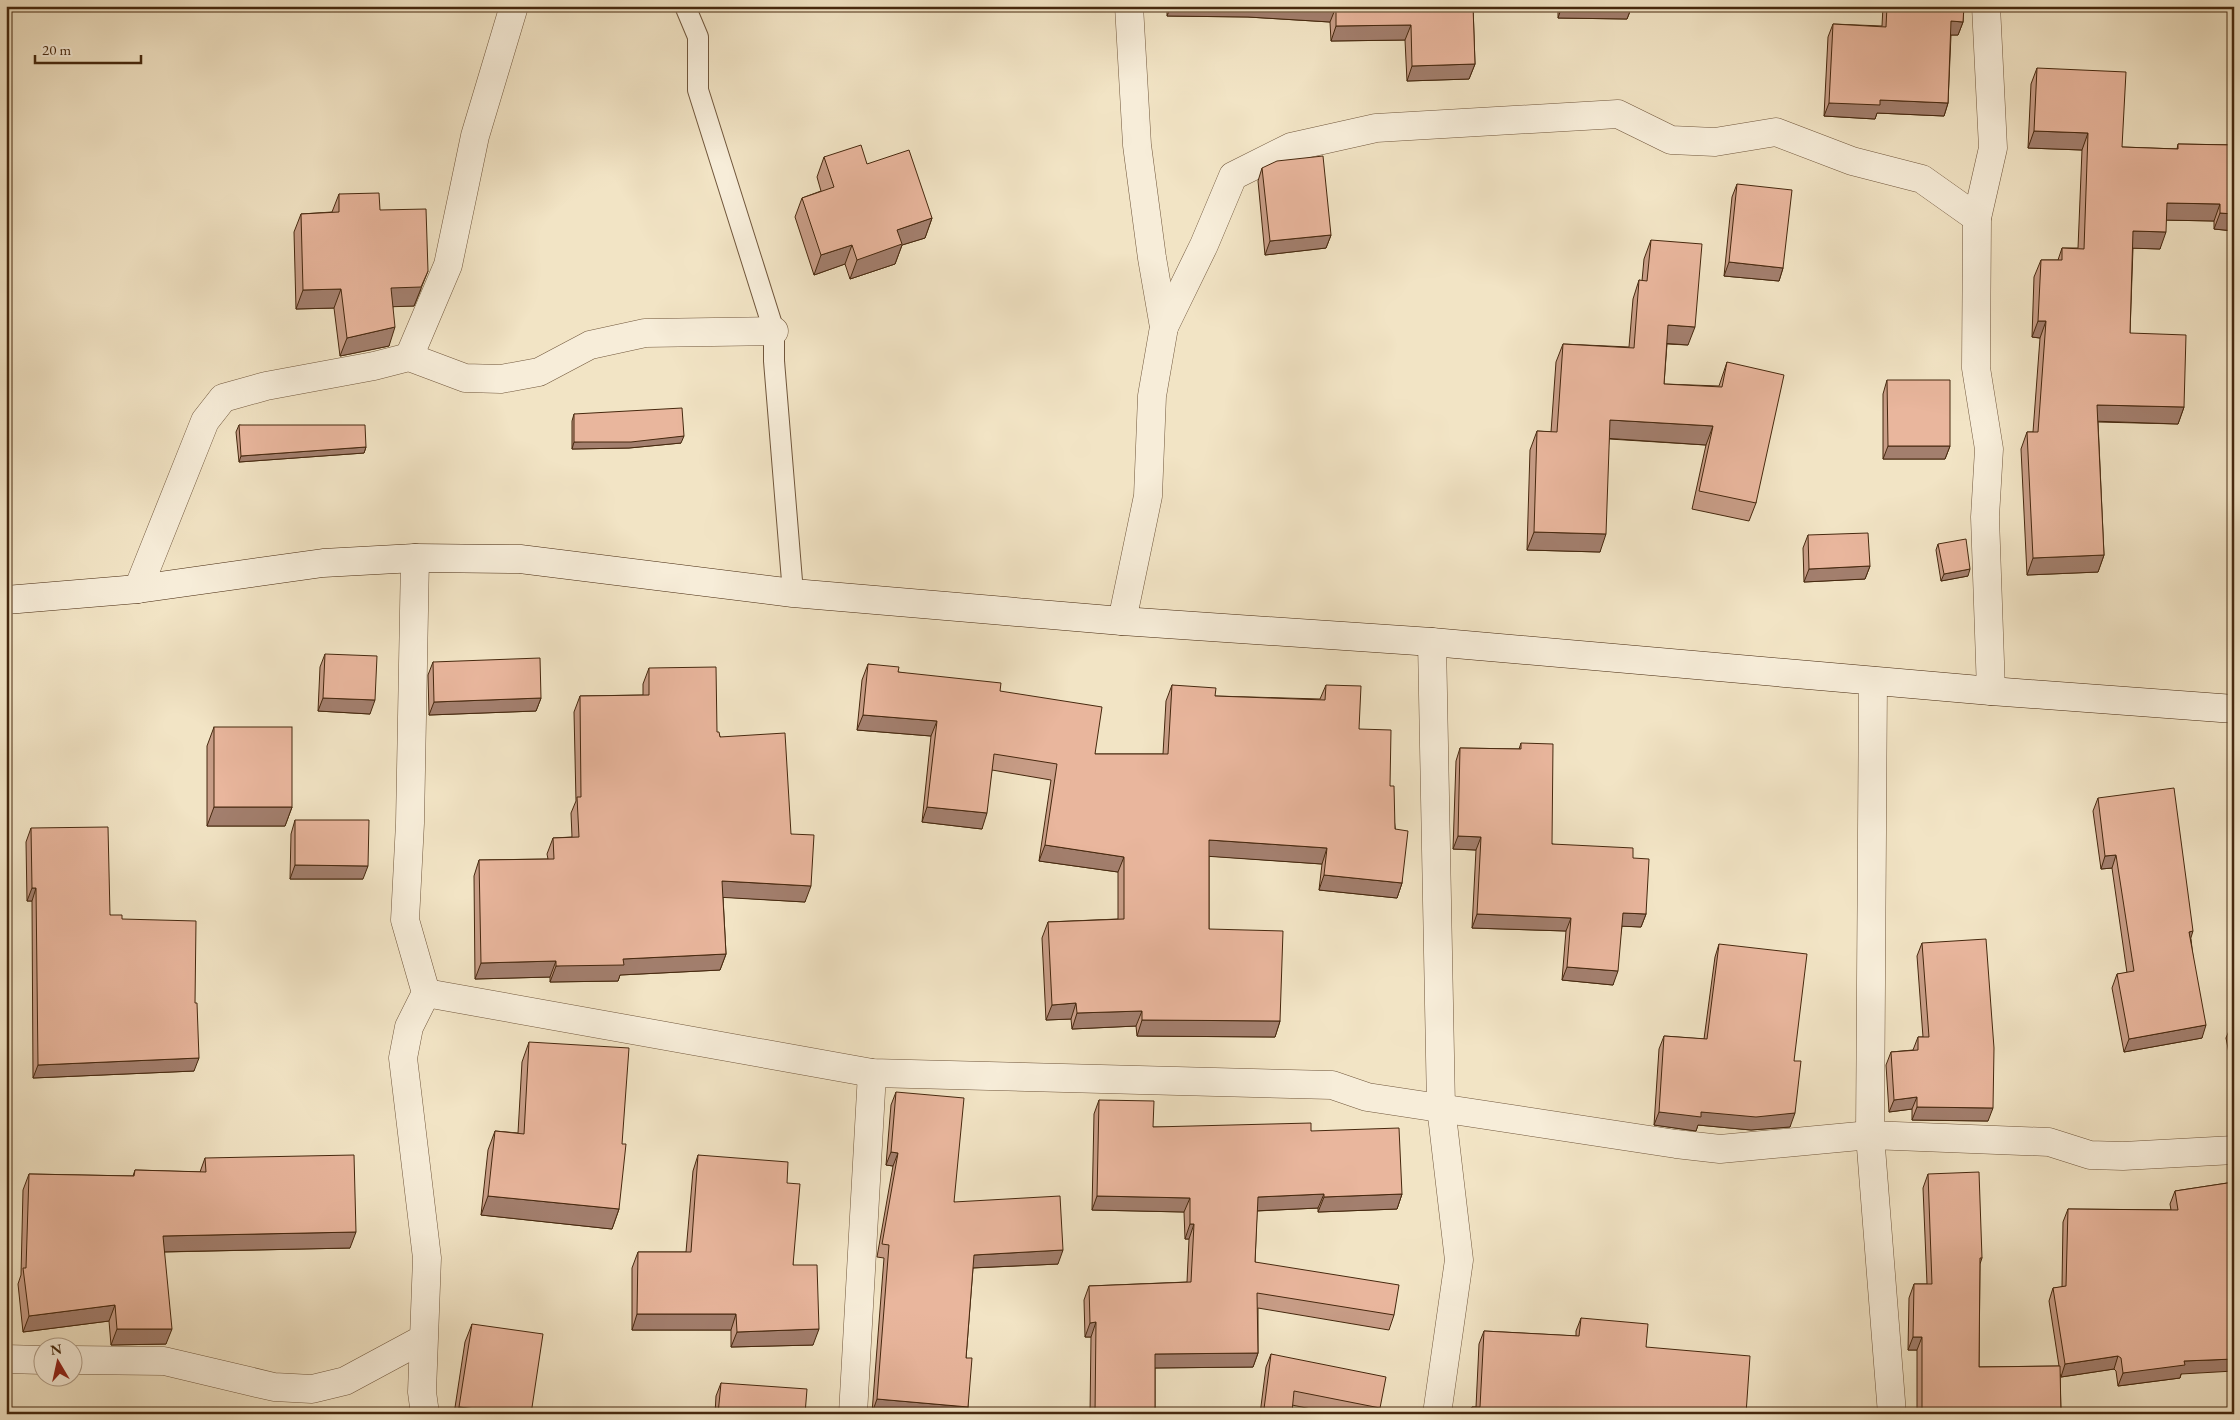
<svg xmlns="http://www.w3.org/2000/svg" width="2240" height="1420" font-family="'EB Garamond',serif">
<rect width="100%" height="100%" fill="#f2e4c5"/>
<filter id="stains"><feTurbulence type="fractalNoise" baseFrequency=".004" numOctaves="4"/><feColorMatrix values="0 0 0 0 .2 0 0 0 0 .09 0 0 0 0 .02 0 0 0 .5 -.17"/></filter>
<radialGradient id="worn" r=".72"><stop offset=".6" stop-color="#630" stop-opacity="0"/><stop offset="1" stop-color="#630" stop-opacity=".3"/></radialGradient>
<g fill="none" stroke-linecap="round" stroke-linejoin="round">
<defs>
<path id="service" d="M685,6L698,37V90L774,331V361L793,593"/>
<g id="minor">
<path d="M1986,6L1993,148L1977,218L1976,368L1989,449L1985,517L1991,691"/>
<path d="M1164,327L1204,245L1233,176L1291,147L1376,128L1618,114L1671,140L1715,142L1776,132L1852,161L1922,179L1977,218"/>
<path d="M409,357L448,265L475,136L514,6"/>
<path d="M415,558L410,823L405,920L426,993L409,1027L403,1058L427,1258L422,1392L425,1414"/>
<path d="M138,589L205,421L223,398L266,386L374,366L409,357L465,378L501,379L539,372L590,345L645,333L774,331"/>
<path d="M1122,621L1148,496L1152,396L1164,327L1152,258L1137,145L1129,6"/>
<path d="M1432,642L1441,1107L1459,1260L1437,1414"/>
<path d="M1873,681L1870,1135L1892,1414"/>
<path d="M426,993L872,1073L1332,1085L1367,1097L1676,1144L1720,1149L1870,1135L2049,1142L2090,1155L2123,1156L2234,1150"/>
<path d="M6,1359L42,1360"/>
<path d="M72,1360L164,1361L274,1387L312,1389L345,1381L423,1339"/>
<path d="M853,1414L872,1073"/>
</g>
<path id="secondary" d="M6,600L138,589L323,563L415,558L520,559L793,593L1122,621L1432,642L1991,691L2234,709"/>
</defs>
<!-- service casing -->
<use href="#service" stroke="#71573c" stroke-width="22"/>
<!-- minor casing -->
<use href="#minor" stroke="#71573c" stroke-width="29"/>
<!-- secondary casing -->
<use href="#secondary" stroke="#46280e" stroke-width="29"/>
<!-- service -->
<use href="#service" stroke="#f7edd9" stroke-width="20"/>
<!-- minor -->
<use href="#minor" stroke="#f7edd9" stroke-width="28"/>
<!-- secondary -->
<use href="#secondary" stroke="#f7edd9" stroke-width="28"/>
</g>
<!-- wall -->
<g fill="#c89d87" stroke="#46280e">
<path d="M1167,6H1473L1475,64L1469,79L1407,81L1405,40L1331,41L1330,22L1248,17L1167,16Z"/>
<path d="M1558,6H1632L1627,19L1558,18Z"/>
<path d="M1883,6H1964L1963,22L1958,35H1951L1948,103L1944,116L1877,113L1875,119L1824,116L1828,37L1833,24L1882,26Z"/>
<path d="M2037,68L2122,147L2177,149L2178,144L2234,145V231L2214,229V221L2166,220L2160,249L2133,248L2130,333L2184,407L2178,424L2098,422L2104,555L2098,572L2027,575L2021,449L2027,432H2033L2040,338L2032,337L2034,277L2041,260H2058L2062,248H2078L2082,150L2028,148L2031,84Z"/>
<path d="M824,157L867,164L932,218L925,238L902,245L895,264L850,279L845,264L814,275L795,217L802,198L821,191L817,177Z"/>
<path d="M1262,168L1331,235L1326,248L1265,255L1258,181Z"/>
<path d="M1737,184L1783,268L1779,281L1724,276L1732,197Z"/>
<path d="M339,194L380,210L421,289L414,306H393L389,346L340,356L334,308L296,309L294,232L301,214L332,212Z"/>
<path d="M1651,240L1688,345L1667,344L1664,384L1719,386L1727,362L1756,503L1749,521L1692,509L1706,445L1609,439L1600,552L1527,550L1530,450L1537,431L1551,432L1556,362L1563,344L1629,347L1633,299L1639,280L1642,281L1644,259Z"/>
<path d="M1887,380L1950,446L1945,459H1883V394Z"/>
<path d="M574,414L681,443L629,448L572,449V421Z"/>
<path d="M239,425L366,447L364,453L239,462L236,432Z"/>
<path d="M1808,535L1870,566L1865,579L1804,582L1803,548Z"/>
<path d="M1938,544L1968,576L1941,581L1936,550Z"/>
<path d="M325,654L370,714L318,711L320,667Z"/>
<path d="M433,662L541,698L536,711L429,715L428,675Z"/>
<path d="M868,664L898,672L1000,691L1095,754H1163L1166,701L1172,685L1215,696L1320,699L1326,685L1359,729L1390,786L1402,883L1397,898L1319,890L1322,864L1209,856V929L1280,1021L1275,1037L1137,1036L1136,1026L1072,1029L1071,1019L1046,1020L1042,938L1048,922L1118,919V872L1039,861L1051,780L992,770L982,829L922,822L931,736L857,730L862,680Z"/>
<path d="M649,668L717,732L791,834L805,902L723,897L726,954L720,970L620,975L618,981L550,982V977L475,979L474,876L479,860L548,859L547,854L553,838L572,837L571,813L576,801L574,712L580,696L643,695V684Z"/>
<path d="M214,727L292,807L285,826H207V746Z"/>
<path d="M1521,743L1552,844L1633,858L1646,914L1641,927L1622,926L1613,985L1562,980L1566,931L1472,928L1476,850L1453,849L1456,761L1460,748L1519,749Z"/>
<path d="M2098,798L2191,939L2202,1038L2124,1052L2112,988L2117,974L2127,973L2112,868L2101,869L2093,811Z"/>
<path d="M295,820L363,879H290L291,834Z"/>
<path d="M31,828L110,915L122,919L194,1071L33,1078L32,901H27L26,842Z"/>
<path d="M1922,943L1988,1121L1912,1120V1109L1889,1112L1886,1065L1891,1052L1913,1050L1918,1037H1923L1917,956Z"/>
<path d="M1719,944L1794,1061L1790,1127L1751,1130L1698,1125L1696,1131L1654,1125L1659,1049L1664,1036L1704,1039L1715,957Z"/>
<path d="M2231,1026H2234V1079L2226,1038Z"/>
<path d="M529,1042L619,1209L612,1229L481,1215L488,1150L495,1131L518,1133L522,1062Z"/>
<path d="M896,1092L954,1202L1058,1264L973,1268L966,1358L968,1407L966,1414H887L872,1413L884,1258L877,1257L893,1166L886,1165L891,1105Z"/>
<path d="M1099,1100L1153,1127L1311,1131L1402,1194L1397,1209L1318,1212V1208L1257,1211L1255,1262L1394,1315L1389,1330L1258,1308V1353L1253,1367L1155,1368V1414H1090L1091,1337H1085L1084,1300L1089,1286L1187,1282L1189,1239H1185L1184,1212L1092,1210L1094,1114Z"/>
<path d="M698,1155L787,1183L793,1265L813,1345L731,1347V1330H632V1268L638,1252H686L693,1171Z"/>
<path d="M205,1158L350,1248L164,1252L166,1344L111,1345L109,1321L23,1332L18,1284L21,1275L23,1190L29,1174L133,1176L135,1170L200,1172Z"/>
<path d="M1928,1174L1982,1258L1980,1264L1979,1367L2059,1366L2049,1301L2053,1288L2062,1287L2063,1222L2068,1209L2171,1210L2170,1204L2175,1191L2234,1182L2180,1378L2118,1386L2116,1371L2114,1369L2061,1377L2060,1374L2061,1414H1917V1350H1908L1909,1298L1914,1284H1927L1923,1188Z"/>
<path d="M1581,1318L1646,1347L1746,1414H1470L1472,1407H1476L1479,1344L1484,1331L1576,1336V1331Z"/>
<path d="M472,1324L531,1414H454L465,1342Z"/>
<path d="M1271,1354L1380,1408L1378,1414H1335L1292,1405L1291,1414H1260L1266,1367Z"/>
<path d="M721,1383L805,1414H715L716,1396Z"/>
</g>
<!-- shaded-wall -->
<g fill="#a37f6e" stroke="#46280e">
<path d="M1171,6H1325L1336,7L1330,22L1248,17L1167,16Z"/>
<path d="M1562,6H1632L1627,19L1558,18Z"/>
<path d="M1951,21L1963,22L1958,35H1947Z"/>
<path d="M1411,25L1405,40L1331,41L1336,26Z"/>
<path d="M1475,64L1469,79L1407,81L1412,66Z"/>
<path d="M1880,100L1948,103L1944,116L1877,113L1875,119L1824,116L1829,103Z"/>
<path d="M2034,131L2088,133L2082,150L2028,148Z"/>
<path d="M2167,203L2220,204L2214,221L2161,220Z"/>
<path d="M2220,213L2234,214V231L2214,229Z"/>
<path d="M932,218L925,238L902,245L895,264L850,279L857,260L897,230Z"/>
<path d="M2133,231L2166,232L2160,249L2127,248Z"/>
<path d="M1331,235L1326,248L1265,255L1270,241Z"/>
<path d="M852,245L845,264L814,275L821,255Z"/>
<path d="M1729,262L1783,268L1779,281L1724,276Z"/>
<path d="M428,271L414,306L384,307L391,288Z"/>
<path d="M341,289L334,308L296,309L303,290Z"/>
<path d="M2038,321H2046L2040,338L2032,337Z"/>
<path d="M1668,325L1695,327L1688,345L1661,343Z"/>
<path d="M395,327L389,346L340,356L347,338Z"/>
<path d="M2097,405L2184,407L2178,424L2091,421Z"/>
<path d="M1610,420L1713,426L1706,445L1603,438Z"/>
<path d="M684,436L681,443L629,448L572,449L574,442Z"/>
<path d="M1888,446H1950L1945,459H1883Z"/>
<path d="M366,447L364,453L239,462L241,456Z"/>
<path d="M1534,532L1606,534L1600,552L1527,550Z"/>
<path d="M2104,555L2098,572L2027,575L2033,558Z"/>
<path d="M1870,566L1865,579L1804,582L1809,569Z"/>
<path d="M1970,569L1968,576L1941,581L1944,574Z"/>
<path d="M323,698L375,700L370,714L318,711Z"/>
<path d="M541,698L536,711L429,715L434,702Z"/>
<path d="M863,715L937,721L931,736L857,730Z"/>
<path d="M214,807H292L285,826H207Z"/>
<path d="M927,807L987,813L982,829L922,822Z"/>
<path d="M1458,836L1481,837L1476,850L1453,849Z"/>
<path d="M1209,840L1327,848L1322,864L1204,856Z"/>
<path d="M1045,845L1124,857L1118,872L1039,861Z"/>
<path d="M2116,855L2112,868L2101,869L2105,856Z"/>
<path d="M295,865L368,866L363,879H290Z"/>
<path d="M1324,875L1402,883L1397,898L1319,890Z"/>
<path d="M722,881L811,886L805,902L716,897Z"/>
<path d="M32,888H36L32,901H27Z"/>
<path d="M1623,913L1646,914L1641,927L1618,926Z"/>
<path d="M1477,914L1571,918L1566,931L1472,928Z"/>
<path d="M2193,931L2189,944V932Z"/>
<path d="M726,954L720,970L620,975L618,981L550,982L556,966L623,959Z"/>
<path d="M556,961L550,977L475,979L481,963Z"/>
<path d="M1567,967L1618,971L1613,985L1562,980Z"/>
<path d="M1076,1003L1071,1019L1046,1020L1052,1005Z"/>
<path d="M1142,1011L1136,1026L1072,1029L1077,1013Z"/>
<path d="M1142,1020L1280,1021L1275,1037L1137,1036Z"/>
<path d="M2206,1025L2202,1038L2124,1052L2129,1039Z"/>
<path d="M199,1058L194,1071L33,1078L38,1065Z"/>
<path d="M1917,1097L1912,1109L1889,1112L1894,1100Z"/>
<path d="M1917,1107L1993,1108L1988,1121L1912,1120Z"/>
<path d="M1659,1112H1701L1795,1113L1790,1127L1751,1130L1698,1125L1696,1131L1654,1125Z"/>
<path d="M891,1152L898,1153L893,1166L886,1165Z"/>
<path d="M1324,1194L1318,1208L1253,1211L1258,1197Z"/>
<path d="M1402,1194L1397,1209L1318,1212L1324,1197Z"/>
<path d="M488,1196L619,1209L612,1229L481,1215Z"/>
<path d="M1097,1196L1190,1198L1184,1212L1092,1210Z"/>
<path d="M1190,1224H1194L1189,1239H1185Z"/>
<path d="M356,1232L350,1248L157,1252L163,1236Z"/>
<path d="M1063,1250L1058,1264L970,1268L974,1255Z"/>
<path d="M115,1305L109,1321L23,1332L29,1316Z"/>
<path d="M637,1314H736L731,1330H632Z"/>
<path d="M1096,1322L1091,1337H1085L1090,1323Z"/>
<path d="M117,1329H172L166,1344L111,1345Z"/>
<path d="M819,1329L813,1345L731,1347L737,1332Z"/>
<path d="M1913,1337H1922L1917,1350H1908Z"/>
<path d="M1258,1353L1253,1367L1150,1368L1155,1354Z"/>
<path d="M2118,1356L2114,1369L2061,1377L2065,1364Z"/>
<path d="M2234,1359V1371L2181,1374L2180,1378L2118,1386L2123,1373L2184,1361Z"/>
<path d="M877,1399L968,1407L966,1414H887L872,1413Z"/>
<path d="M459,1407L476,1409L474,1414H456Z"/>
<path d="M1264,1409L1292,1412L1291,1414H1262Z"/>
</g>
<!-- building -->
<g fill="#e9b69d" stroke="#46280e">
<path d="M1325,6H1473L1475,64L1412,66L1411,25L1336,26V7Z"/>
<path d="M1887,6H1964L1963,22L1951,21L1948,103L1880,100V105L1829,103L1833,24L1886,27Z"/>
<path d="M2037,68L2126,72L2122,147L2178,149V144L2234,145V214L2220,213V204L2167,203L2166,232L2133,231L2130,333L2186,335L2184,407L2097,405L2104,555L2033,558L2027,432H2038L2046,321H2038L2041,260H2062V248L2084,249L2088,133L2034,131Z"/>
<path d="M861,145L867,164L909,150L932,218L897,230L902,244L857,260L852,245L821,255L802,198L834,187L824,157Z"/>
<path d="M1323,156L1331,235L1270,241L1262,168L1277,161Z"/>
<path d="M1737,184L1792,190L1783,268L1729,262Z"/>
<path d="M379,193L380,210L426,209L428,271L421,287L391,288L395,327L347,338L341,289L303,290L301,214L339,212V194Z"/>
<path d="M1651,240L1702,244L1695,327L1668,325L1664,384L1722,387L1727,362L1784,375L1756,503L1699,491L1713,426L1610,420L1606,534L1534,532L1537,431L1557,432L1563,344L1634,348L1639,280L1647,281Z"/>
<path d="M1887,380H1950V446H1888Z"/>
<path d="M682,408L684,436L631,442H574V414Z"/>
<path d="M239,425H365L366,447L241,456Z"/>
<path d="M1868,533L1870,566L1809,569L1808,535Z"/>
<path d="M1966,539L1970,569L1944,574L1938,544Z"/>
<path d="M325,654L377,656L375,700L323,698Z"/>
<path d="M540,658L541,698L434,702L433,662Z"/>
<path d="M868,664L899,667L898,672L1001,683L1000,691L1102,707L1095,754H1168L1172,685L1216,688L1215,696L1325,700L1326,685L1361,686L1359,729L1391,730L1390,786H1394L1395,829L1408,831L1402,883L1324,875L1327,848L1209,840V929L1283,931L1280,1021L1142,1020V1011L1077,1013L1076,1003L1052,1005L1048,922L1124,919V857L1045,845L1057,764L994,754L987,813L927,807L937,721L863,715Z"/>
<path d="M716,667L717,732H719L720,737L785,733L791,834L814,835L811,886L722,881L726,954L623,959L624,965L556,966V961L481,963L479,860L554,859L553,838L579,837L577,797H581L580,696L649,695V668Z"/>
<rect x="214" y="727" width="78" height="80"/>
<path d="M1521,743L1553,744L1552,844L1633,848V858L1649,859L1646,914L1623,913L1618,971L1567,967L1571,918L1477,914L1481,837L1458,836L1460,748L1521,749Z"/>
<path d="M2174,788L2193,931L2189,932L2206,1025L2129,1039L2117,974L2134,971L2116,855L2105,856L2098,798Z"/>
<path d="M295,820H369L368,866L295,865Z"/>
<path d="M108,827L110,915H122V919L196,921L195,1003H197L199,1058L38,1065L36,888H32L31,828Z"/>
<path d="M1986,939L1994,1048L1993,1108L1917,1107V1097L1894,1100L1891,1052L1918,1050V1037H1929L1922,943Z"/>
<path d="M1719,944L1807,954L1794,1061H1801L1795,1113L1756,1117L1701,1112V1117L1659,1112L1664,1036L1707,1039Z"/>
<path d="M2231,1026H2234V1042Z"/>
<path d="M529,1042L629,1048L622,1144H626L619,1209L488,1196L495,1131L524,1134Z"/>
<path d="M896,1092L964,1098L954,1202L1060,1196L1063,1250L974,1255L966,1358H972L968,1407L877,1399L889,1245L882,1244L898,1153L891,1152Z"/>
<path d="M1099,1100L1154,1101L1153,1127L1311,1123V1131L1399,1128L1402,1194L1324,1197V1194L1258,1197L1255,1262L1399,1285L1394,1315L1257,1293L1258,1353L1155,1354V1414H1095L1096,1322L1090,1323L1089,1286L1191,1282L1194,1224H1190V1198L1097,1196Z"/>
<path d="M354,1155L356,1232L163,1236L172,1329H117L115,1305L29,1316L23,1268H26L29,1174L134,1176L135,1170L206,1172L205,1158Z"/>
<path d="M698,1155L788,1162L787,1183L800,1184L793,1265H817L819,1329L737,1332L736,1314H637L638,1252H691Z"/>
<path d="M1979,1172L1982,1258H1980L1979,1367L2060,1366L2061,1414H1922V1337H1913L1914,1284H1932L1928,1174Z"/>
<path d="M2234,1182V1359L2184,1361L2185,1365L2123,1373L2121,1358L2118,1356L2065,1364L2053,1288L2066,1286L2068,1209L2178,1210L2175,1191Z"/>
<path d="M1581,1318L1648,1324L1646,1347L1750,1356L1746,1414H1472V1407H1480L1484,1331L1579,1336Z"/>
<path d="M472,1324L543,1334L531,1414H475L476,1409L459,1407Z"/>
<path d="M1271,1354L1386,1377L1380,1408L1294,1391L1292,1412L1264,1409Z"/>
<path d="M721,1383L807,1389L805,1414H718Z"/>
<path d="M383,1411L384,1414H359Z"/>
</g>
<!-- margin -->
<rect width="2240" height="1420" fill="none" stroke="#f2e4c5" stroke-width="25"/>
<rect x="8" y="8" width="2225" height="1405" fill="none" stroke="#46280e" stroke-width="2.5"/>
<rect x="12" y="12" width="2215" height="1395" fill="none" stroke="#46280e"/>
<!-- north arrow -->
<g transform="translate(58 1362) rotate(351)"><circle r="24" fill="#f7edd9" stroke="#b09e88"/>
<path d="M0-4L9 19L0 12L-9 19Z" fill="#8f2418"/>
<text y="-8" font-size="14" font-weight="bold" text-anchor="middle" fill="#46280e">N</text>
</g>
<!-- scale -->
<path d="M35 55v8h106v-8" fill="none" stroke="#46280e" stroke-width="2.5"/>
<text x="42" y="55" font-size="15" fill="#46280e" stroke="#f7edd9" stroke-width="4" paint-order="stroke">20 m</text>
<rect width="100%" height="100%" filter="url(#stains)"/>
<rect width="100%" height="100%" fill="url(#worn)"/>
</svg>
